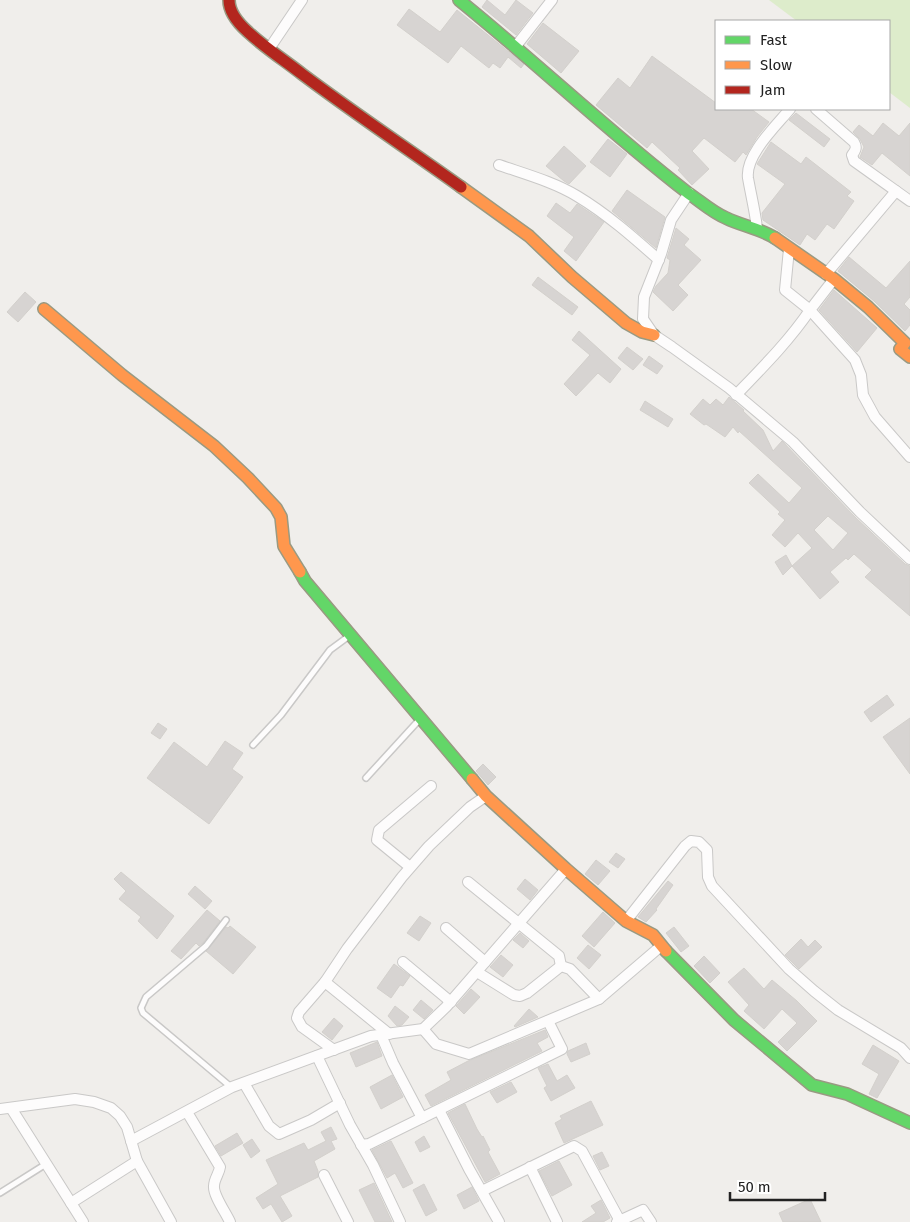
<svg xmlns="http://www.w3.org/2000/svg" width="910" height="1222" font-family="'Fira Sans',sans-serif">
<rect width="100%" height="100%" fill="#f0eeeb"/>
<!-- grass -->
<path fill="#ddeccb" d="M769,0H910V108L889,92V21H797Z"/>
<!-- building -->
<g fill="#d7d4d2" stroke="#d3d0cc" fill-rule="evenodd">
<path d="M487,0L505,15L516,0L533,13L516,35L482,7Z"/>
<path d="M409,9L440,32L457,10L524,64L521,68L508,57L500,68L493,63L489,68L461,46L448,63L397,25Z"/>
<path d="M543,23L579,51L561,73L527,44Z"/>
<path d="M652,56L716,103V109H751L769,122L757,137L746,155L743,152L735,162L704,138L692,151L709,169L692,185L678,170L680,168L652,142L647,148L596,105L618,78L630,88Z"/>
<path d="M796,113L830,139L824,147L789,120Z"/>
<path d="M883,123L899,136L910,123V176L882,153L872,165L860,157L864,147L860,139L853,132L859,125L873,136Z"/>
<path d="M608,139L627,154L610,177L590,162Z"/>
<path d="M771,142L801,164L806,157L851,192L847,196L854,201L834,229L827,224L815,240L807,234L800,245L763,220L762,213L785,184L757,164Z"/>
<path d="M564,146L586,166L569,184L564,181L546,166Z"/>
<path d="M627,190L665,217L656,248L612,211Z"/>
<path d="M556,203L570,213L577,204L604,222L576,261L564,251L574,237L547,216Z"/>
<path d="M676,228L689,239L684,245L701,260L678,285L688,295L673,311L653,292L656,286L668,273L670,260L667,258Z"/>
<path d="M849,257L886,288L910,261V297L904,304L910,310V325L905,331L874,301L838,271Z"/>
<path d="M538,277L578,307L572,315L532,285Z"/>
<path d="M834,290L877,328L857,352L819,310Z"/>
<path d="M25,292L36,302L18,322L7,312Z"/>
<path d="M579,331L621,369L610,383L598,373L576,396L564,384L590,355L572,340Z"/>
<path d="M627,347L643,359L633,370L618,358Z"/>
<path d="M649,356L663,366L657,374L643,365Z"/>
<path d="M729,397L744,410L743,411L763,430L773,451L782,441L855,517L905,564L910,566V616L865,577L872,570L854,554L848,560L846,558L830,572L839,582L820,599L809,586L792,566L812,548L798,533L785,547L772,535L785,520L778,514L780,512L749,483L758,474L789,503L802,488L739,431L738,433L733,427L725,437L706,424L704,425L690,414L703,399L710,405L716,399L723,405ZM828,516L848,533L833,550L814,530Z"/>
<path d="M645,401L673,419L668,427L640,410Z"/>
<path d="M786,555L792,566L783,575L775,562Z"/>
<path d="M887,695L894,705L871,722L864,712Z"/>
<path d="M910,718V774L883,737Z"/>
<path d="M158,723L167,729L160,739L151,733Z"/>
<path d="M225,741L243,753L232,769L243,777L209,824L147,778L174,742L207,767Z"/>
<path d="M483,764L496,777L488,785L476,771Z"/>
<path d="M616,853L625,859L618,868L609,862Z"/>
<path d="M596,860L610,871L598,885L585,874Z"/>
<path d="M121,872L174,916L157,939L138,921L141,917L119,899L126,891L114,879Z"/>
<path d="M525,879L538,890L530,900L517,889Z"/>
<path d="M668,881L673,885L656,909L657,910L646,922L638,917Z"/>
<path d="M195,886L212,901L205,909L188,894Z"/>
<path d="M207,910L220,921L203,943L199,946L196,943L181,959L171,951Z"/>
<path d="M603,912L615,923L594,947L582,936Z"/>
<path d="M420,916L431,923L419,941L407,933Z"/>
<path d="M230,926L256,947L233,974L206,951L226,927L228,928Z"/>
<path d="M674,927L689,946L681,952L666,933Z"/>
<path d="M520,933L529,941L523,948L513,940Z"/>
<path d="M801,939L808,947L815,940L822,947L799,969L785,955Z"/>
<path d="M588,945L601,955L589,969L577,958Z"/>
<path d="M501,955L513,965L503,977L490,967Z"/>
<path d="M704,956L720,973L710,983L694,966Z"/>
<path d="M394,964L410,976L403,986L400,985L391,998L377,988Z"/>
<path d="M744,968L764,989L772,980L797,1001L817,1021L787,1051L778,1042L797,1023L782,1009L764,1029L744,1011L749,1005L728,982Z"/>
<path d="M471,989L480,997L464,1014L456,1006Z"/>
<path d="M421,1000L433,1010L424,1019L413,1010Z"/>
<path d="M395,1006L409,1017L402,1025L397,1026L388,1016Z"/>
<path d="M529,1009L538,1017L515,1027L514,1026Z"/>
<path d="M334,1018L343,1026L332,1040L322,1032Z"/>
<path d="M545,1030L548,1037L537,1043L542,1051L431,1106L425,1095L451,1080L447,1072L468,1061Z"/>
<path d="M377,1042L382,1056L356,1067L350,1053Z"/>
<path d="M586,1043L590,1054L571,1062L567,1054L568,1051Z"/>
<path d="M873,1045L899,1061L877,1098L869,1094L879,1074L862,1064Z"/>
<path d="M548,1064L557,1081L567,1075L575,1088L551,1101L544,1088L547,1086L538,1068Z"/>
<path d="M392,1075L403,1097L381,1109L370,1087Z"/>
<path d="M511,1082L517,1092L497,1103L490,1092Z"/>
<path d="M591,1101L603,1125L564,1143L555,1123L562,1119L560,1116Z"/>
<path d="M465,1104L477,1129L482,1137L483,1136L490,1150L488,1152L500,1174L485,1182L448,1113Z"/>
<path d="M331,1127L337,1139L331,1141L335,1149L314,1161L318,1171V1177L280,1196L292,1216L282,1222L271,1204L263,1209L256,1198L278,1184L266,1160L304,1143L308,1150L326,1141L321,1132Z"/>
<path d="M237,1133L243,1143L221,1156L215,1146Z"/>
<path d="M424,1136L430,1147L420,1152L415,1142Z"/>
<path d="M252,1139L260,1151L251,1158L243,1145Z"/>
<path d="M391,1141L413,1183L403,1188L395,1173L387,1178L372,1150Z"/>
<path d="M602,1152L609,1166L600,1170L593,1156Z"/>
<path d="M559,1161L572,1185L552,1196L539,1171Z"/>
<path d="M374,1183L392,1222H375L359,1190Z"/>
<path d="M424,1184L437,1210L426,1216L413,1190Z"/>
<path d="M472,1187L479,1201L464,1209L457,1195Z"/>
<path d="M810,1199L821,1222H783L779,1213Z"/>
<path d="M601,1200L610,1218L603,1222H582L596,1213L591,1206Z"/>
</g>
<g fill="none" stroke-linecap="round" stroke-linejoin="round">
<defs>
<g id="lane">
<path d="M253,745L281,715L330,650L349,636"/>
<path d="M366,778L420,719"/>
<path d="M226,920L206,946L146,997L141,1008L143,1013L231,1087"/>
<path d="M0,1193L46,1164"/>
</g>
<g id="street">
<path d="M516,46L552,0"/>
<path d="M269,49L302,0"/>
<path d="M816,109L854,142C857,147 856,150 852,155L854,161L910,201"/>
<path d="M499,165C525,174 554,182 577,196C607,214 633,237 659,260"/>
<path d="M689,193L671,220L661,254L644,297L643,319L654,335L672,347L729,388L793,442L860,512L910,559"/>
<path d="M757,228C755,211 751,195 748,178C745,155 776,126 790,109"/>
<path d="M826,274L896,191"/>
<path d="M834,279L810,310L855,360L861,375L863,395L875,417L910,457"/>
<path d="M736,395C762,368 789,341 810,310L785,290L789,249"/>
<path d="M410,867L377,840L379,830L431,786"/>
<path d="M468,882L559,956L561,966"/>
<path d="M626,921L685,846L691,841L699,842L707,850L708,877L712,886L789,969L814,991L838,1010L901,1048L910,1058"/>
<path d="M446,928L485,962"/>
<path d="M403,962L451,1002"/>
<path d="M477,972L514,995L520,996L527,993L561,966L570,969L599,999"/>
<path d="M325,982L299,1012L297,1018L302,1027L334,1050"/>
<path d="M423,1029L436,1044L469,1054L599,999L661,946"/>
<path d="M389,1034L325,982L347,949L402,877L429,846L470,807L486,796"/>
<path d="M381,1035L393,1063L422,1118"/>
<path d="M317,1056L350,1125L373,1165L400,1222"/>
<path d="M244,1083L269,1126L279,1134L311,1120L340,1103"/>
<path d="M11,1108L83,1222"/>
<path d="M0,1109L75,1099L94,1102L111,1108L120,1116L127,1127L137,1161L171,1222"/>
<path d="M439,1110L469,1169L499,1222"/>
<path d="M187,1112L220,1167C219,1174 214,1179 214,1186C213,1195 226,1213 230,1222"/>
<path d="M131,1141L232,1087L371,1036L423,1029L446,1007L566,869"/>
<path d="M361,1145L369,1144L562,1049L548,1021"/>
<path d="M530,1167L557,1222"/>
<path d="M324,1175L348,1222"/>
<path d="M482,1191L574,1146L582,1151L620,1221"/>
<path d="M71,1203L137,1161"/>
<path d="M617,1222L643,1210L651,1222"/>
</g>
<g id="fast">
<path d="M459,0C537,63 609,132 688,193C700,201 713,213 726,218C742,226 759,228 775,238"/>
<path d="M300,572L305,581L472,779"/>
<path d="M666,951L734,1020L812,1085L847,1094L910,1123"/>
</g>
<g id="slow">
<path d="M461,187L529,236L572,277L626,323L642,332L654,335"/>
<path d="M775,238L834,279L868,307L905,343L900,349L910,357"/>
<path d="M44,309L122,375L214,446L248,478L276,508L281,517L284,546L300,572"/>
<path d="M472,779L486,796L566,869L626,921L653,935L666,951"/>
</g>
<path id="jam" d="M229,0C229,12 239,24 248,32C264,47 284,60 302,74C354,113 408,149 461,187"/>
</defs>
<!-- lane casing -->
<use href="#lane" stroke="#c9c8c7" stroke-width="8"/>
<!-- street casing -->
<use href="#street" stroke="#c9c8c7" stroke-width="12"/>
<!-- fast casing -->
<use href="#fast" stroke="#999a82" stroke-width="14"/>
<!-- slow casing -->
<use href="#slow" stroke="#999a82" stroke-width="14"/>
<!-- jam casing -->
<use href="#jam" stroke="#999a82" stroke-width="14"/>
<!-- lane -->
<use href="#lane" stroke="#fdfcfc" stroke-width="5"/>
<!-- street -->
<use href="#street" stroke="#fdfcfc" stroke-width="10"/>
<!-- fast -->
<use href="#fast" stroke="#63d668" stroke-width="11"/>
<!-- slow -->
<use href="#slow" stroke="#ff974d" stroke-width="11"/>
<!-- jam -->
<use href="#jam" stroke="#b3261e" stroke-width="11"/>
</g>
<!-- legend -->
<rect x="715" y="20" width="175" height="90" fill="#ffffff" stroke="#a7a7a7"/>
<rect x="725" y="36" width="25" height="8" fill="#63d668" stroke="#a7a7a7"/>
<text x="760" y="45" font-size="15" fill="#222222">Fast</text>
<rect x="725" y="61" width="25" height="8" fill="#ff974d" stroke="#a7a7a7"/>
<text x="760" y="70" font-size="15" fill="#222222">Slow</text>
<rect x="725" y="86" width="25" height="8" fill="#b3261e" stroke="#a7a7a7"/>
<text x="760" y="95" font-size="15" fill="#222222">Jam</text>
<!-- scale -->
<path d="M730 1192v8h95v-8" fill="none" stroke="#222222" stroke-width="2.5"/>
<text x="738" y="1192" font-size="15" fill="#222222" stroke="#ffffff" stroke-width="4" paint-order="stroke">50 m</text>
</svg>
